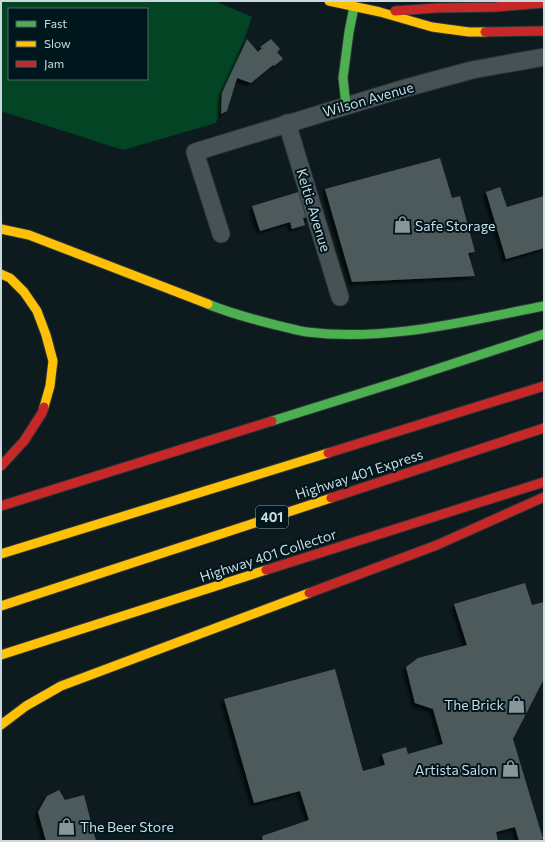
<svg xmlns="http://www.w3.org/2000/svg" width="545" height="842" font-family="Commissioner,sans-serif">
<defs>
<filter id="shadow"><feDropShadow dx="-3.5" dy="3.5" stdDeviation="1" flood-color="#0009"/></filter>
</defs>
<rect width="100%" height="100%" fill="#0d1b1e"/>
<!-- green -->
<path fill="#024423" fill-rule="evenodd" d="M1,1H215L252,17L216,123L123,150L1,111ZM9,9H147V79H9Z"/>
<!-- building -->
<g fill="#4e5a5b" filter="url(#shadow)">
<path d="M247,39L258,52L262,48L260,47L271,39L280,49L277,52L283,59L274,66L273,65L251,83L237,78L227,111L221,114L222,93Z"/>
<path d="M440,158L452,198L460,196L475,252L468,253L475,276L352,282L325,189Z"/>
<path d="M500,187L507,207L544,196V248L506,259L486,192Z"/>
<path d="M305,190L313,216L303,218L305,225L292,229L290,222L260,231L252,206Z"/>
<path d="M525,583L532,605L544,602V679L513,739L543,839L538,841H519L515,827L496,832L498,841H263L262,836L309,820L300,791L254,803L224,699L335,669L363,771L385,765L382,754L406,747L408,754L443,744L433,709L415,703L406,667L418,658L467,645L454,604Z"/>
<path d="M59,790L65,800L84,795L96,841H46L38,812L47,796Z"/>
</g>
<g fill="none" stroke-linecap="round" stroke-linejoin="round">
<defs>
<g id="street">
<path d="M287,123L340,297"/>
<path d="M221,234L195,152L402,89L472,70L544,57"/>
</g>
<g id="fast">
<path d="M346,105L343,78L349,32L354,7"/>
<path d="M208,304C231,314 256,320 280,326C289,328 298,331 307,332C387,342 466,321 544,306"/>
<path d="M272,421L400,381L544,334"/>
</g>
<g id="slow">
<path d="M329,1L380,12L432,27L469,32H485"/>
<path d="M1,229L29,235L208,304"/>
<path d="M1,274L10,278L24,292L37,311L46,335L53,361L50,386L44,407"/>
<path d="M1,554L328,453"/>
<path d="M1,606L331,498"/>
<path d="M1,655L266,570"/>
<path d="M1,725L26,706L61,686L309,593"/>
</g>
<g id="jam">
<path d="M395,11L436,8L496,7L544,3"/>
<path d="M485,32L544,31"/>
<path d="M328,453L544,386"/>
<path d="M1,466L24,441L42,413L44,407"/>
<path d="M331,498L544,428"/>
<path d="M1,506L272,421"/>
<path d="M266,570L544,482"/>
<path d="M309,593L437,545L544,497"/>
</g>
</defs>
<!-- street casing -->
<use href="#street" stroke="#2c3538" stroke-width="19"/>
<!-- fast casing -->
<use href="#fast" stroke="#2c3538" stroke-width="11"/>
<!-- slow casing -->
<use href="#slow" stroke="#2c3538" stroke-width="11"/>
<!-- jam casing -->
<use href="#jam" stroke="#2c3538" stroke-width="11"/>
<!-- street -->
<use href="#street" stroke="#475255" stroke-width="17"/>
<!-- fast -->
<use href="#fast" stroke="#4caf50" stroke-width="9"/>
<!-- slow -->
<use href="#slow" stroke="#ffc107" stroke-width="9"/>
<!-- jam -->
<use href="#jam" stroke="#c62828" stroke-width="9"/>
</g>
<!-- icons -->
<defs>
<symbol id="shop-bare" viewBox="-9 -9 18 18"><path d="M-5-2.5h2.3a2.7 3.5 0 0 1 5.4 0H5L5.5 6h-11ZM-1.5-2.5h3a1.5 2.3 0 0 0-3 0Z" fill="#88979b" stroke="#00161d" stroke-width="2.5" paint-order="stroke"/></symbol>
</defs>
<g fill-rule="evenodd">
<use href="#shop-bare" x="390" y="212" width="25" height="25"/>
<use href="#shop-bare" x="504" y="692" width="25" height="25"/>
<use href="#shop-bare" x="498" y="756" width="25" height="25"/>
<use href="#shop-bare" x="54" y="814" width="25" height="25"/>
</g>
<g text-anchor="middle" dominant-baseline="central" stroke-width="4" stroke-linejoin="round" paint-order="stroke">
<!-- shield labels -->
<rect fill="#00161d" stroke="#8e9fa5" stroke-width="1" x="256" y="506" width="32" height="22" rx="3"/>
<g font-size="13" font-weight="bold" fill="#cbdadf">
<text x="272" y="517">401</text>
</g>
<!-- street labels -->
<g font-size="14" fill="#cbdadf" stroke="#00161d">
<text transform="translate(368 99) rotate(-16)">Wilson Avenue</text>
<text transform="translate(314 210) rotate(73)">Keltie Avenue</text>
<text transform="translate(359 474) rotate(-18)">Highway 401 Express</text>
<text transform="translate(268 555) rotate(-18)">Highway 401 Collector</text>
</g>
<!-- poi labels -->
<g font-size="14" fill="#cbdadf" stroke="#00161d" text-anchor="start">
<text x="415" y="225">Safe Storage</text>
<text x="504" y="704" text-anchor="end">The Brick</text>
<text x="497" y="769" text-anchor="end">Artista Salon</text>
<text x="80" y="826">The Beer Store</text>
</g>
</g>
<!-- border -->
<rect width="545" height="842" fill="none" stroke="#cbdadf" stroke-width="4"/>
<!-- legend -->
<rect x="8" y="8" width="140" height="72" fill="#00161d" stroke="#51646b"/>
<rect x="16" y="21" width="20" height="6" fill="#4caf50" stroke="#51646b"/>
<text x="44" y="28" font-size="12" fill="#cbdadf">Fast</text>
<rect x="16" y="41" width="20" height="6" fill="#ffc107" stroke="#51646b"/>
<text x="44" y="48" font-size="12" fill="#cbdadf">Slow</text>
<rect x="16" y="61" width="20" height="6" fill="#c62828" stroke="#51646b"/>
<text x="44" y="68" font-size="12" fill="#cbdadf">Jam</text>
</svg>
